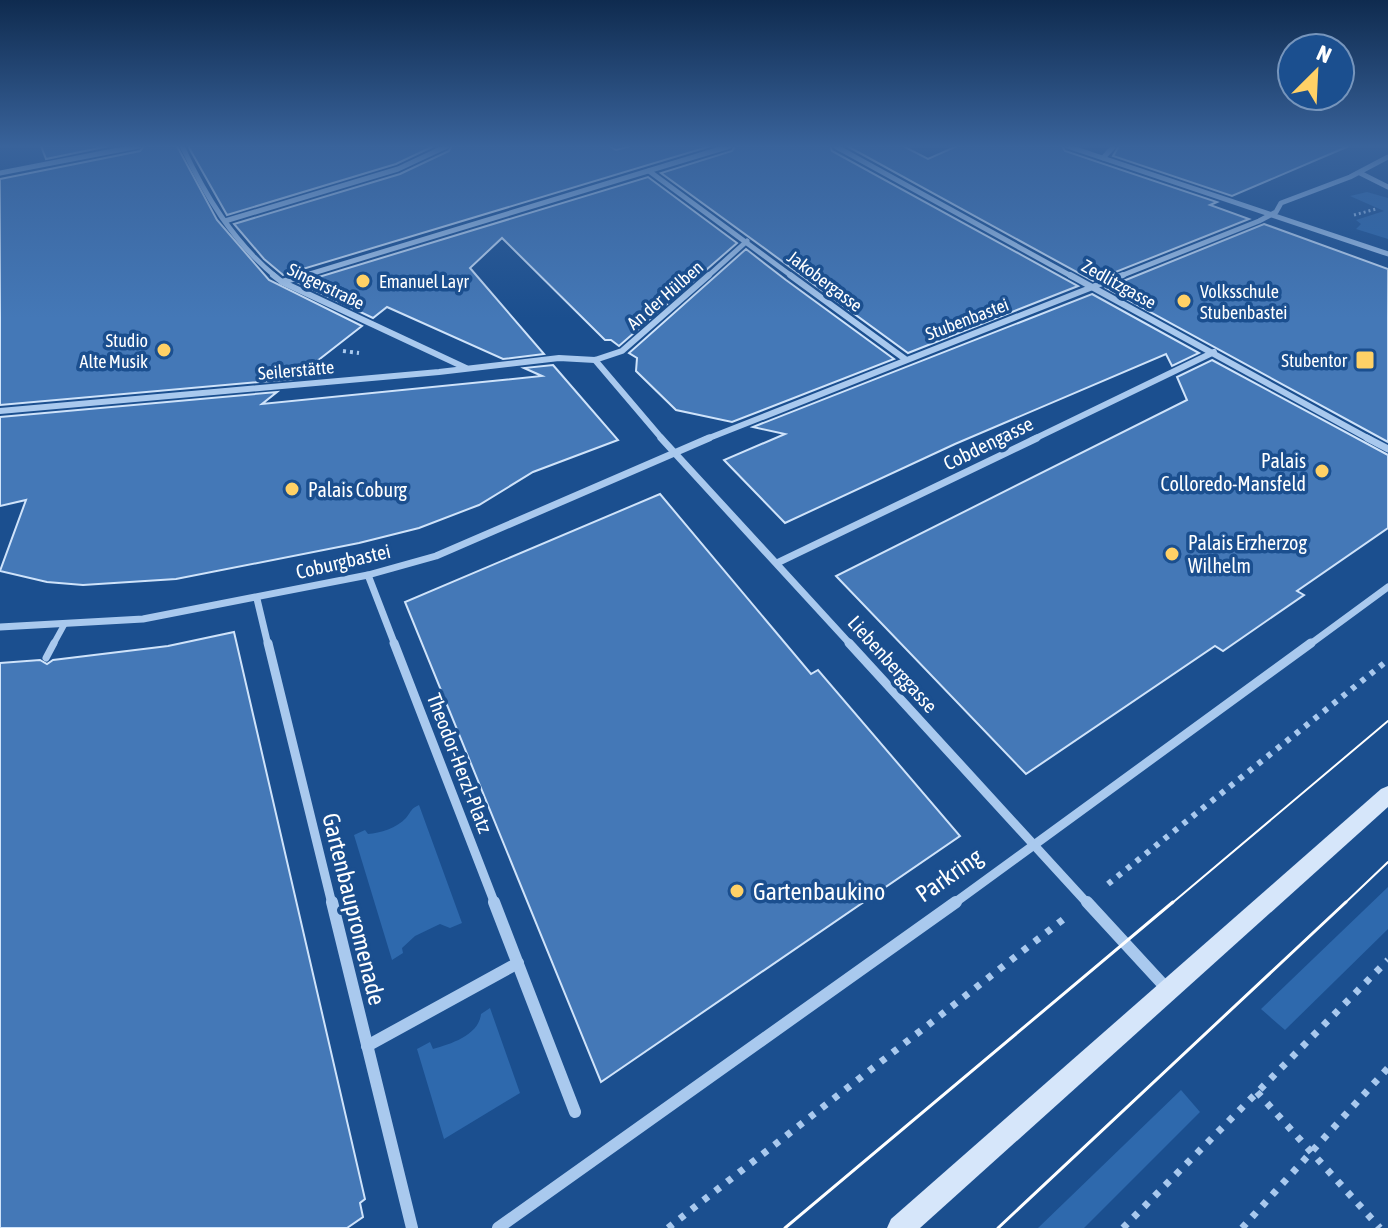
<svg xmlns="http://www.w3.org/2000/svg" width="1388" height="1228" font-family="'Asap Condensed',sans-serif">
<rect width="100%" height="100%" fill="#1b4f8f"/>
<!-- green -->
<g fill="#2e69ad">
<path d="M1367,192L1388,198V239L1356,229L1361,224L1356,220L1384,211L1350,196Z"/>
<path d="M419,805L462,923L450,928L440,924L415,936L402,948L403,953L392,960L354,835L365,830L368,834C380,833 397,828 406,818C412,811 410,809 419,805Z"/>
<path d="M1388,887V929L1285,1030L1261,1009Z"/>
<path d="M490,1008L520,1093L444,1139L417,1049L430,1042L433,1049C451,1044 479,1035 481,1014Z"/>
<path d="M1181,1090L1200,1112L1084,1228H1038Z"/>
</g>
<!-- building -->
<g fill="#4478b7" stroke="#cfe3fa" stroke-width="2">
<path d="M41,146H109L46,159Z"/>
<path d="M144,146H177L217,220L269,280L362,326L294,379L0,405V179L140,151Z"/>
<path d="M188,146H434L396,164L227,215Z"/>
<path d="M452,146H609L616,150L631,146H711L283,275L264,259L234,224L400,174L449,151Z"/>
<path d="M735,146H830L832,151L1078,286L908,353L661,173L732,151Z"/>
<path d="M847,146H903L928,159L957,146H1062L1065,151L1217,202L1210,205L1249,219L1093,281Z"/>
<path d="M1119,146H1349L1232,196L1113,156Z"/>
<path d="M648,177L737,243L619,346L611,340H605L502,238L470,268L544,354L503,359L387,307L373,318L299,283Z"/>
<path d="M1264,224L1388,269V442L1106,288Z"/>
<path d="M746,249L786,280L894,359L732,422L676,410L636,371L637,358L629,353Z"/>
<path d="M1092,294L1199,353L1172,366L1166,354L955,444L785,523L724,460L785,434L753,427Z"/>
<path d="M1212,360L1388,455V528L1297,591L1304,595L1223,651L1215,646L1026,774L836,576L1187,400L1177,377Z"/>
<path d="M553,365L618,440L533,472L479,505L419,528L359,543L176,579L83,585L47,582L0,571L26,500L0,506V417L277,392L262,404L542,376L524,368Z"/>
<path d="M660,494L811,674L818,670L960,836L601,1082L405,602Z"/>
<path d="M234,632L365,1199L360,1203L363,1217L347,1228H0V663L40,660L47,664L53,660L168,646Z"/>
</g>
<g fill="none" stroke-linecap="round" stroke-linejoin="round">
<!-- path-far3 -->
<path stroke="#a9c9ee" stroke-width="3" stroke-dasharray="2 3" stroke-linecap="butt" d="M1354,215L1376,209"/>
<!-- path-far2 -->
<path stroke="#a9c9ee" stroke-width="4" stroke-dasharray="3 4" stroke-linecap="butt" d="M343,351L359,353"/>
<!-- path-far1 -->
<path stroke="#a9c9ee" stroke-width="6" stroke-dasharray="5 7" stroke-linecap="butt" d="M1108,884L1388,660"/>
<!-- path -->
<g stroke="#a9c9ee" stroke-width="7" stroke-dasharray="6 9" stroke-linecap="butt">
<path d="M1257,1092L1380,1228"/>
<path d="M668,1228L1065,918"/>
<path d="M1123,1228L1388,960"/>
<path d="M1242,1228L1388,1068"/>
</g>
<!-- lane-far1 -->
<path stroke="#a9c9ee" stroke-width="6" d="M53,645L64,625"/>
<!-- lane -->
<path stroke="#a9c9ee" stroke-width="7" d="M46,658L54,643"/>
<!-- street-far4 -->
<g stroke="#a9c9ee" stroke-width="5">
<path d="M182,146C205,195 233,242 276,277"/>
<path d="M835,146L1073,277"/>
<path d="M1067,146L1388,254"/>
<path d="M1103,158L1114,146"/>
<path d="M649,171L793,277"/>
<path d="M0,173L139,146"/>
<path d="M1360,173L1388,187"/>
<path d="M225,221L398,169L447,146"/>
<path d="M300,277L730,146"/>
<path d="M707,277L747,241"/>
<path d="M1118,277L1259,221L1276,212L1281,203L1350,177L1388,157"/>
</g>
<!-- street-far3 -->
<g stroke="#a9c9ee" stroke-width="6">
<path d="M273,275L282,282L466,368"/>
<path d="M790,275L905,359"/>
<path d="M1070,275L1371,440"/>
<path d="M282,282L306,275"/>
<path d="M595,360L663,440"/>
<path d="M0,411L439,372L559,358L595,360L622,351L709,275"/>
<path d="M704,440L1123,275"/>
<path d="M1032,440L1214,352"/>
</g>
<!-- street-far2 -->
<g stroke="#a9c9ee" stroke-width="7">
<path d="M661,438L851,645"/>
<path d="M1367,438L1388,449"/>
<path d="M777,563L1037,438"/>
<path d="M368,575L395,645"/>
<path d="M257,599L268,645"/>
<path d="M0,627L143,619L368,575L436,556L709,438"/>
<path d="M1309,645L1388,587"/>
</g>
<!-- street-far1 -->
<g stroke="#a9c9ee" stroke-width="9">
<path d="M268,643L332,904"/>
<path d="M394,643L495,904"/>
<path d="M849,643L1088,904"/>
<path d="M953,904L1311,643"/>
</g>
<!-- street -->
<g stroke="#a9c9ee" stroke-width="12">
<path d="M332,902L412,1228"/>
<path d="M494,902L575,1112"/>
<path d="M1087,902L1168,990"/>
<path d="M367,1046L518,963"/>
<path d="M498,1228L956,902"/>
</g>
<!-- secondary -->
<path fill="#d6e6fa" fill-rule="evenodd" d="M1388,786V807L920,1228H887L891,1219L1381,789Z"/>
<!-- tram-far1 -->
<g stroke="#fff" stroke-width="2">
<path d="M1171,904L1388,721"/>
<path d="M1344,904L1388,862"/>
</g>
<!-- tram -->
<g stroke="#fff" stroke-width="3">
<path d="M785,1228L1173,902"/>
<path d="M998,1228L1346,902"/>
</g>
</g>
<!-- sky -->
<linearGradient id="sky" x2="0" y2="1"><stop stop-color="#0f2b4f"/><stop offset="0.46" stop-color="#39639b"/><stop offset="1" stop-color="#39639b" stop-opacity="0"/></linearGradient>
<rect width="1388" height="318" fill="url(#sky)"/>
<!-- markers -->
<g fill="#ffd166" stroke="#1b4f8f" stroke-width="3">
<circle cx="363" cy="281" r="8"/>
<circle cx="1184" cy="301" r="8"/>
<circle cx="164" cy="350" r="8"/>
<rect x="1355" y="350" width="20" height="20" rx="4"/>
<circle cx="1322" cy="471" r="8"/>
<circle cx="292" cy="489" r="8"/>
<circle cx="1172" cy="554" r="8"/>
<circle cx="737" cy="891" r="8"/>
</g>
<g text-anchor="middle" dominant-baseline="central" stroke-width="7" stroke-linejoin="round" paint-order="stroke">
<!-- far-poi labels -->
<g font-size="18" fill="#fff" stroke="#1b4f8f" text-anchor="start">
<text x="379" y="281">Emanuel Layr</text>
<text x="1200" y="291">Volksschule<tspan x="1200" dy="21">Stubenbastei</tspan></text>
<text x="148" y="340" text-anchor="end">Studio<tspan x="148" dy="21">Alte Musik</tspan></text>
<text x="1347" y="360" text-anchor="end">Stubentor</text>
</g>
<!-- far-street labels -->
<g font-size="18" fill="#fff" stroke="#1b4f8f">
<text transform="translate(825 281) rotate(37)">Jakobergasse</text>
<text transform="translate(1119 284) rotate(29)">Zedlitzgasse</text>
<text transform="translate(326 286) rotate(26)">Singerstraße</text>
<text transform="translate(665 295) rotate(-41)">An der Hülben</text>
<text transform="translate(967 319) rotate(-21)">Stubenbastei</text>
<text transform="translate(296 370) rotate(-5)">Seilerstätte</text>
</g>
<!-- street labels -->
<g font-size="20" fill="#fff" stroke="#1b4f8f">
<text transform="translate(988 443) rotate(-26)">Cobdengasse</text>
<text transform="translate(343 561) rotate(-13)">Coburgbastei</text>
<text transform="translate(893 664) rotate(48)">Liebenberggasse</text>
<text transform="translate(460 763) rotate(69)">Theodor-Herzl-Platz</text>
</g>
<!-- poi labels -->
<g font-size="20" fill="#fff" stroke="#1b4f8f" text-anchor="start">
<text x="1306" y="460" text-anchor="end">Palais<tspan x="1306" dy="23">Colloredo-Mansfeld</tspan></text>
<text x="308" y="489">Palais Coburg</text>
<text x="1188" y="542">Palais Erzherzog<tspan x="1188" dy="23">Wilhelm</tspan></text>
</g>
<!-- near-street labels -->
<g font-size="24" fill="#fff" stroke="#1b4f8f">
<text transform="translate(949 875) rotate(-35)">Parkring</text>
<text transform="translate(354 909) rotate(76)">Gartenbaupromenade</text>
</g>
<!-- near-poi labels -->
<g font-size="24" fill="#fff" stroke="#1b4f8f" text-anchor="start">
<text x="753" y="891">Gartenbaukino</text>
</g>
</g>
<!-- north arrow -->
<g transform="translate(1316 72) rotate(24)"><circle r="38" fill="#1b4f8f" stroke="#7695bc" stroke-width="2"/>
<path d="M0-6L14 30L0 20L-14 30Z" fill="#ffd166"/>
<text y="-12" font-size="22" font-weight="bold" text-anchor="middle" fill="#ffffff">N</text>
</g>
</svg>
